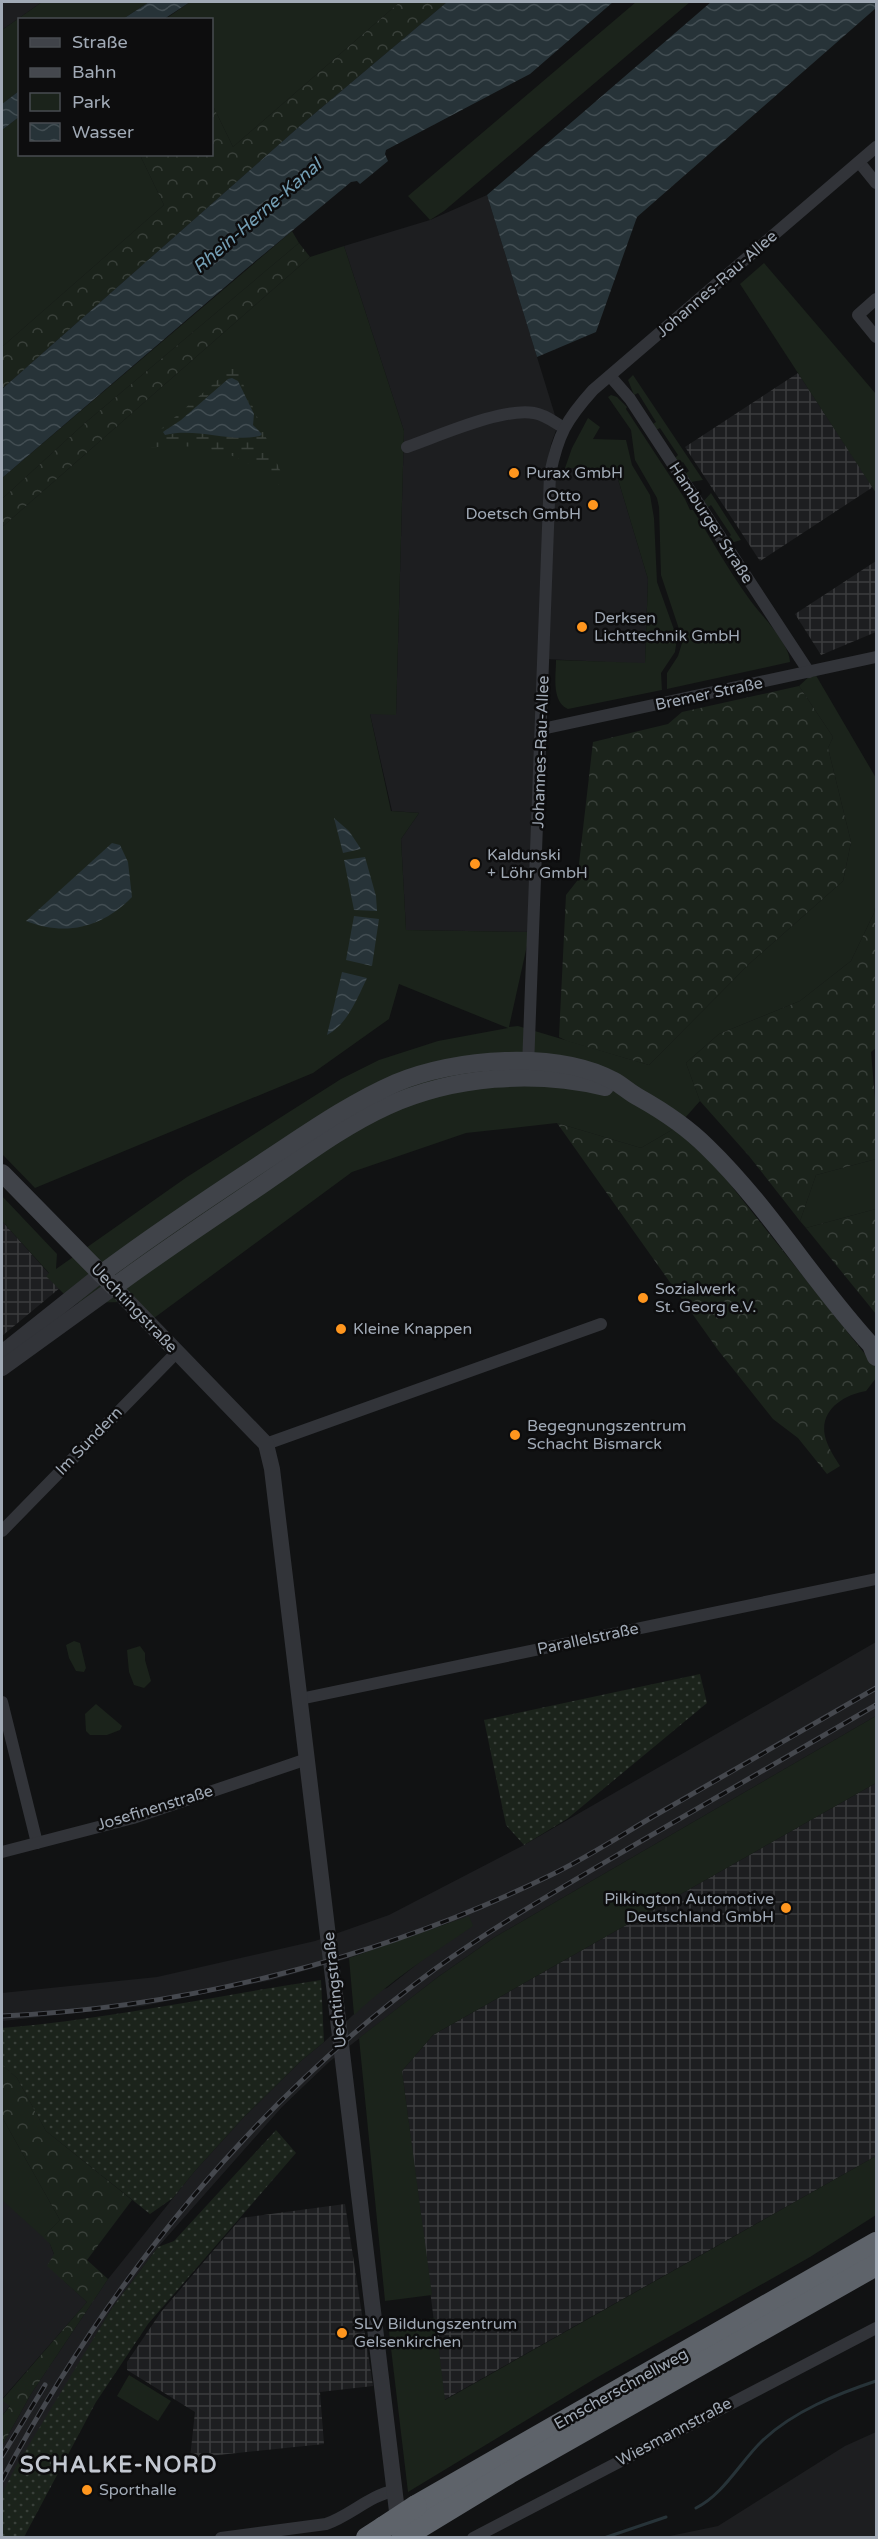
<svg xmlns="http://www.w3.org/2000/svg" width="878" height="2539" viewBox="0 0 878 2539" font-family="'Varela Round',sans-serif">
  <defs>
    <pattern id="industrial-grid" width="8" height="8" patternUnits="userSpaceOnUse" patternTransform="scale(1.5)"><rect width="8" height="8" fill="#1d1e20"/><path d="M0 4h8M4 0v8" fill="none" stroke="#3b3c3e"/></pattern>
    <pattern id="forest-crowns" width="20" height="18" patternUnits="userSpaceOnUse" patternTransform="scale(1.5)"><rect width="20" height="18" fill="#1b231b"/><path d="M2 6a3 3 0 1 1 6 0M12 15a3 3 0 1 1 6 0" fill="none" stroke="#39403a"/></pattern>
    <pattern id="wetland-marsh" width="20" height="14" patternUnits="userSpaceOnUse" patternTransform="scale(1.5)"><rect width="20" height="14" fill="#1b231b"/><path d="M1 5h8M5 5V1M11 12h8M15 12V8" fill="none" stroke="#39403a"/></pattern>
    <pattern id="garden-dots" width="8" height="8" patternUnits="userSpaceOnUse" patternTransform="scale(1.5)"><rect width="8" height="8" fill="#1b231b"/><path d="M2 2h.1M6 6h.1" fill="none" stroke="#39403a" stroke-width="1.8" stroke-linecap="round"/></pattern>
    <pattern id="water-waves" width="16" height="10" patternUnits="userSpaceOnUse" patternTransform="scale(1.5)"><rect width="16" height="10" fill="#273338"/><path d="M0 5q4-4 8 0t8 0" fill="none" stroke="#434e53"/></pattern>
  </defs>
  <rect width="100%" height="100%" fill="#111213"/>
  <g fill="#1d1e20">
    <polygon points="2,2 42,2 2,30"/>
    <polygon points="487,195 558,425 551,444 545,475 530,932 406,930 401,839 419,813 392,811 370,714 396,714 404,431 344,246 430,220"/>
    <polygon points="554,468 615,469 648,579 645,664 546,659"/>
    <polygon points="876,1642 876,1716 495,1937 438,1977 329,2062 282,2107 158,2247 112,2308 2,2494 2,2446 31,2394 108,2279 194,2172 243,2118 302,2060 324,2042 380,1990 387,1988 421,1961 449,1922 349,1958 272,1980 143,2006 2,2021 2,1993 157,1977 315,1941 389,1915 524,1845"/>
    <polygon points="2,2160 50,2244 64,2281 87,2302 2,2399 10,2405 2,2416"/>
    <polygon points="876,2432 876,2537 665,2537 718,2526 845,2446"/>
  </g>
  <g fill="url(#industrial-grid)">
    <polygon points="798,373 873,487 760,561 685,447"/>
    <polygon points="876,561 876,632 821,655 795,614"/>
    <polygon points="2,1221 61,1287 2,1336"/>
    <polygon points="876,1783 876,2156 444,2400 402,2071 433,2035"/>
    <polygon points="345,2204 373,2386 320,2392 324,2444 190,2458 195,2412 127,2370 127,2362 161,2312 241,2218"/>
  </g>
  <g fill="#1b231b">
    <polygon points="42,2 149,2 123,19 20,20 19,91 2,104 2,30"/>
    <polygon points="190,2 400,2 233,147 212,104 212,20 164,20"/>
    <polygon points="636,2 690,2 444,211 430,220 408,196"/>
    <polygon points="19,117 20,154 140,155 164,205 2,347 2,130"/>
    <polygon points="292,231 299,243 85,423 2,499 2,478"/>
    <polygon points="344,246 404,431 396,715 370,714 391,811 419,813 401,839 406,930 530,932 509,1027 518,1026 649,1065 749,964 843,881 851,842 828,748 833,737 799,686 814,672 876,778 876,903 874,913 851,961 800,1001 719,1034 686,1063 700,1101 677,1127 641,1148 557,1123 466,1133 352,1172 150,1321 127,1302 73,1303 46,1276 49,1273 2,1221 2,1196 57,1254 56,1269 187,1177 341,1079 379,1060 438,1041 508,1028 399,984 389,1019 313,1073 35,1188 2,1154 2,527 310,257"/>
    <polygon points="764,263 876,394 876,493 740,284"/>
    <polygon points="633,375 703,480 691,482 685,474 689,471 683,462 679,464 675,458 678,455 660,428 656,430 653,424 656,422 638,393 634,395 628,380"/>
    <path d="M611 395 617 397 627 407 626 409 685 499 690 510H693C712 540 729 571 750 600 761 615 790 644 790 662L667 689V673L678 656 682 643 679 629 661 575 659 507 657 498 635 460 631 430 608 397Z"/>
    <path d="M588 418 600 427 593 439 626 440 632 465 650 495 654 518 657 582 677 638 675 652 661 673 662 690 568 709C551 701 556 676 556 660L645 663 648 579 615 469 565 468 572 448Z"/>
    <polygon points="711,493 741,540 731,543 728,538 731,535 711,505 707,508 703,502"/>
    <polygon points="876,1159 876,1209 806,1228 800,1221 816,1175"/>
    <polygon points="74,1641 80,1643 86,1668 84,1672 76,1671 69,1658 66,1645"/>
    <polygon points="140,1646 145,1653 145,1660 151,1681 144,1688 134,1685 129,1672 127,1650"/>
    <polygon points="96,1704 122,1726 120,1730 107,1735 90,1735 86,1731 85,1714"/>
    <polygon points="876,1716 876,1783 433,2035 402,2071 432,2295 385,2301 359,2038 438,1977 495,1937"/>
    <path d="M469 1916 473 1926C432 1954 390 1981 354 2015L349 1958Z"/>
    <polygon points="2,2117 60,2220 43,2237 2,2200"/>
    <polygon points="876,2156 876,2215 810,2257 596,2378 408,2492 388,2323 435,2318 445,2400"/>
    <polygon points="129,2375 171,2401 158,2421 117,2396"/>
  </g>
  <g fill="url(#forest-crowns)">
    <polygon points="400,2 447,2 301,125 2,389 2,347 164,205 140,155 212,154 212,104 233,147"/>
    <polygon points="299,243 310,257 2,527 2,499 85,423"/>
    <polygon points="799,686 833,737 828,748 851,842 843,881 749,964 649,1065 567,1041 559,1037 566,895 577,881 593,742 668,724 682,712"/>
    <polygon points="876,903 876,1048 871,1052 876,1111 876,1159 816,1175 800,1221 749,1156 700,1101 686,1063 719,1034 800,1001 851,961 874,913"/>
    <path d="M557 1123 641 1148 677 1127 702 1149 876 1368V1378L866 1391C842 1395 817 1412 826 1440 829 1449 835 1458 840 1466L827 1474 798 1438 773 1419 718 1350Z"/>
    <polygon points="876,1209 876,1314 806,1228"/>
    <polygon points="2,2065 17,2078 46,2131 132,2200 87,2260 108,2279 31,2394 2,2446 2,2416 10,2406 2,2400 87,2302 47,2266 54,2254 50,2244 43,2237 60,2220 2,2117"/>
  </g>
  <path fill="url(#wetland-marsh)" fill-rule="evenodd" d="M235 365 291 496C243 449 202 441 138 449ZM232 378 238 381 254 414 252 425 259 430 256 437 194 431 166 435 172 425 181 420 227 379Z"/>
  <g fill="url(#garden-dots)">
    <polygon points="700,1674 707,1703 567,1819 524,1845 506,1825 484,1720"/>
    <path d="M321 1980 324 2042 302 2060 243 2118 194 2172 173 2198 150 2214 46 2131 17 2078 2 2065V2028C109 2019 214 1996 321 1980Z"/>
    <polygon points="276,2130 296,2153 148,2324 96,2402 24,2537 2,2537 2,2494 15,2468 112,2308 158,2247 174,2241"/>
  </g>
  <g fill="url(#water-waves)">
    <polygon points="149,2 190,2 164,19 123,19"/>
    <polygon points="447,2 613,2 530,74 386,150 385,154 388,161 360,184 357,181 351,182 246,269 2,478 2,389 301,125"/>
    <polygon points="711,2 876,2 876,8 637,217 596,332 537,357 487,195"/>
    <polygon points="19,91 19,117 2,130 2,104"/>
    <path d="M232 378 238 381 254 414 253 425 262 434 260 436C229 443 197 427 165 435L163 432 181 420 228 379Z"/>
    <polygon points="334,818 349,831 361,849 343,853"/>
    <path d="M112 843 120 845 128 862 132 897C103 927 66 937 26 921Z"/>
    <polygon points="365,857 376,896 377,911 354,910 344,860"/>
    <polygon points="354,916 379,919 372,966 346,960"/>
    <path d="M342 972 367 978C358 997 347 1025 327 1035Z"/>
  </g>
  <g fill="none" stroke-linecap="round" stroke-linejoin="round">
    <g stroke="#273338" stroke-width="3">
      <path d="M696 2508C724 2494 740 2462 763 2440 794 2411 837 2394 876 2381"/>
      <polyline points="604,2538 666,2517"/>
    </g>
    <g stroke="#323439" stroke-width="12">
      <polyline points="859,162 876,183"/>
      <polyline points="876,299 858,315 876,337"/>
      <polyline points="610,376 630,399 809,672"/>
      <path d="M407 447C439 436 503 407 534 413 546 415 554 422 564 428"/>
      <polyline points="542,729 876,657"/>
      <path d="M528 1067 550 474C558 435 566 420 593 390L876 147"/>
      <polyline points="266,1444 601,1324"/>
      <polyline points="2,1531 177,1352"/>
      <polyline points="300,1699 876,1579"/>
      <polyline points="2,1702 37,1843"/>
      <polyline points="2,1852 133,1818 307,1759"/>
      <path d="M221 2538 326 2524C350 2516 370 2495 394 2491"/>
      <polyline points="473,2538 876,2328"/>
    </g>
    <g stroke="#323439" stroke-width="16">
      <polyline points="2,1353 101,1274"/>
      <polyline points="2,1368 114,1287 266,1444 272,1469 399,2528"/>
    </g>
    <g stroke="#404349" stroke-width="18">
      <path d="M2 1173 114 1287C161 1252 211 1219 260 1186 301 1158 341 1127 387 1106 454 1076 533 1070 605 1087"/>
      <path d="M101 1274C153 1235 207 1199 262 1163 305 1135 348 1104 396 1083 455 1058 556 1050 614 1081 623 1086 630 1093 638 1097 663 1111 687 1127 707 1147 769 1207 813 1282 871 1345L876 1357"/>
    </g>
    <g stroke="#5e636a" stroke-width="22">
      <polyline points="416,2506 876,2243"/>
      <polyline points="367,2538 384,2527"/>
      <polyline points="402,2538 509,2473 876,2265"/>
    </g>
    <defs>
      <g id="rail">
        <path d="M2 2016C188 2008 383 1957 551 1875 586 1858 620 1836 654 1816 728 1774 802 1731 876 1688"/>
        <polyline points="2,2456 45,2385"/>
        <path d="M2 2480C109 2281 252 2103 435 1969 502 1921 573 1881 643 1840 721 1795 799 1750 876 1705"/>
      </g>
    </defs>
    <use href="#rail" stroke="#45484e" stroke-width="5"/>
    <use href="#rail" stroke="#0d0d0e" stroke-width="3" stroke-dasharray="9" stroke-linecap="butt"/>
    <polyline stroke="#5e636a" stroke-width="22" points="384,2527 416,2506"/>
  </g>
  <g fill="#ff961e" stroke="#0d0d0e" stroke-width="2">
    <circle cx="514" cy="473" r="6"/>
    <circle cx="593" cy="505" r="6"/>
    <circle cx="582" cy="627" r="6"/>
    <circle cx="475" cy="864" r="6"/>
    <circle cx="643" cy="1298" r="6"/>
    <circle cx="341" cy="1329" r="6"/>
    <circle cx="515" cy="1435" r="6"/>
    <circle cx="786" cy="1908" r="6"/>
    <circle cx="342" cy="2333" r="6"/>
    <circle cx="87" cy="2490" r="6"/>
  </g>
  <g text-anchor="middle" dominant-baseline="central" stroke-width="5" stroke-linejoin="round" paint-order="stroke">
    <g font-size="16" fill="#a1aab6" stroke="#0d0d0e">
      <text transform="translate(717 284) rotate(-41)">Johannes-Rau-Allee</text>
      <text transform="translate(711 523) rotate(57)">Hamburger Straße</text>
      <text transform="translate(709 694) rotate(-12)">Bremer Straße</text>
      <text transform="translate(541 752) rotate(-88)">Johannes-Rau-Allee</text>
      <text transform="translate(134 1308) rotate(46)">Uechtingstraße</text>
      <text transform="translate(89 1441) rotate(-46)">Im Sundern</text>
      <text transform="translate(588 1639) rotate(-12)">Parallelstraße</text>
      <text transform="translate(155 1808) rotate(-17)">Josefinenstraße</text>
      <text transform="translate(335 1990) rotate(-96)">Uechtingstraße</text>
      <text transform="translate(621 2389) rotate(-29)">Emscherschnellweg</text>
      <text transform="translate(674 2432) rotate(-28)">Wiesmannstraße</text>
    </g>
    <g font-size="16" fill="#a1aab6" stroke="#0d0d0e" text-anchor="start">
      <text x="526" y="473">Purax GmbH</text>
      <text x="581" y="496" text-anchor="end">Otto<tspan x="581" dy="18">Doetsch GmbH</tspan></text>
      <text x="594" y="618">Derksen<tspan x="594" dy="18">Lichttechnik GmbH</tspan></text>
      <text x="487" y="855">Kaldunski<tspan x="487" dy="18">+ Löhr GmbH</tspan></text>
      <text x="655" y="1289">Sozialwerk<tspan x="655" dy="18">St. Georg e.V.</tspan></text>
      <text x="353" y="1329">Kleine Knappen</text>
      <text x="527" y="1426">Begegnungszentrum<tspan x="527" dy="18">Schacht Bismarck</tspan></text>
      <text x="774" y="1899" text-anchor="end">Pilkington Automotive<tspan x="774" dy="18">Deutschland GmbH</tspan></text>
      <text x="354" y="2324">SLV Bildungszentrum<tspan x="354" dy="18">Gelsenkirchen</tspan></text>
      <text x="99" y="2490">Sporthalle</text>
    </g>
    <g font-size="18" font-style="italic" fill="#749fb5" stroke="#0d0d0e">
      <text transform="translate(257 216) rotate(-41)">Rhein-Herne-Kanal</text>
    </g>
    <g font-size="22" font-weight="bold" letter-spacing="1.5" fill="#c3c8d1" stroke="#0d0d0e">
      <text x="119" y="2465">SCHALKE-NORD</text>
    </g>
  </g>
  <rect width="878" height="2539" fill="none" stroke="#a1aab6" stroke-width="6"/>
  <rect x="18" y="18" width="195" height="138" fill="#0d0d0e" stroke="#484c51" stroke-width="1.5"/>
  <rect x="30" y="38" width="30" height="9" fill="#404349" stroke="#484c51" stroke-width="1.5"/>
  <text x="72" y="48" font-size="18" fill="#a1aab6">Straße</text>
  <rect x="30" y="68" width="30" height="9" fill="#45484e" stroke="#484c51" stroke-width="1.5"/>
  <text x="72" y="78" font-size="18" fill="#a1aab6">Bahn</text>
  <rect x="30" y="93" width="30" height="18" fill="#1b231b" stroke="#484c51" stroke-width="1.5"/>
  <text x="72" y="108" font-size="18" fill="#a1aab6">Park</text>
  <rect x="30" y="123" width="30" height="18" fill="url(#water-waves)" stroke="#484c51" stroke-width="1.5"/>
  <text x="72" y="138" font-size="18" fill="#a1aab6">Wasser</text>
</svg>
